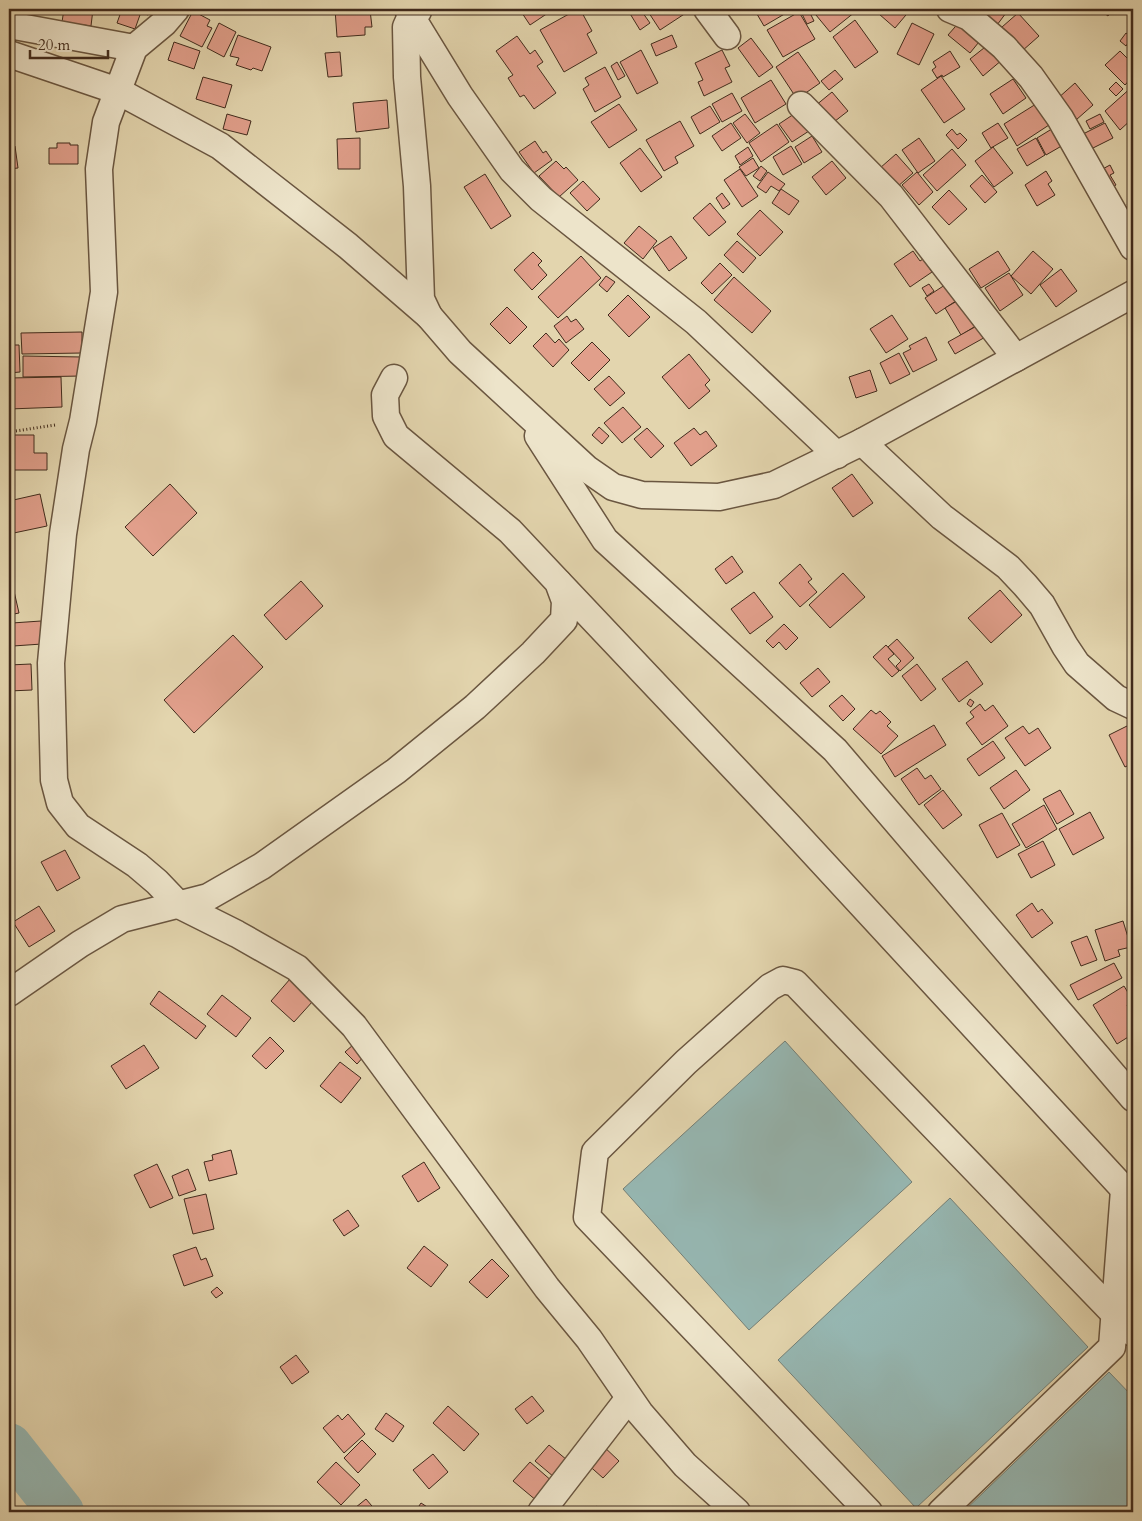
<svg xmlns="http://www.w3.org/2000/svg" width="1142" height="1521" viewBox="0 0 1142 1521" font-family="Cardo,serif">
  <rect width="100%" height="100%" fill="#e3d5ae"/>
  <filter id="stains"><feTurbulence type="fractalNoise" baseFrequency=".004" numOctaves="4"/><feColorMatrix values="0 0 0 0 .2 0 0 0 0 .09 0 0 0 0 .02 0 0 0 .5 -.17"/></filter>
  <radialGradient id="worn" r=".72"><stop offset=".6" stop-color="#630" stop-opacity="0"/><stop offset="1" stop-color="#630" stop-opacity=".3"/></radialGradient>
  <g fill="#96b7b2" stroke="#747f76">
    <polygon points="785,1041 912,1182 749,1330 623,1189"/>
    <polygon points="950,1198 1088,1347 916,1508 778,1360"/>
    <polygon points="1109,1372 1133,1397 1133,1512 963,1512"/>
  </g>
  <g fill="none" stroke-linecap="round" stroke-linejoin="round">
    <polyline stroke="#96b7b2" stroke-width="46" points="9,1446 61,1512"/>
  </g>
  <g fill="#e19f8b" stroke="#412b1c">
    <polygon points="64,9 93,9 91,26 62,22"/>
    <polygon points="122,9 150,9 148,15 141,12 135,29 117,23"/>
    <polygon points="335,9 363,9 364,11 370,10 372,27 365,27 365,35 337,37"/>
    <polygon points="523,9 546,9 548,13 530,25 522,13 524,11"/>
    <polygon points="578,9 580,9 592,31 587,34 597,53 564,72 540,30"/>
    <polygon points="634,9 640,9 650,23 640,30 629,12"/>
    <polygon points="650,9 692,9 660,30 647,10"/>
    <polygon points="754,9 793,9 764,26"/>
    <polygon points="808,9 814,21 807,24 801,12"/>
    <polygon points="811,9 853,9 855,12 830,32"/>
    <polygon points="883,9 911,9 895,28 879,14"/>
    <polygon points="975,9 1009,9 997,25"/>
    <polygon points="1101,9 1113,9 1108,16 1100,10"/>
    <polygon points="193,11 210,20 207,26 212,28 202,47 180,36"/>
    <polygon points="799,12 815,39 783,57 767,30"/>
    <polygon points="1018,13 1039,36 1022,51 1002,27"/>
    <polygon points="1133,18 1133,28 1128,23"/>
    <polygon points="962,19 983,37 970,53 948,35"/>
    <polygon points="855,20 878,52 855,68 833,37"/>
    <polygon points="219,23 236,32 224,57 207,48"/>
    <polygon points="912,23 934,34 919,65 897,54"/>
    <polygon points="1126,33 1132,37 1126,46 1120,41"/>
    <polygon points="238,35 271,47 262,71 253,68 251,70 236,65 239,58 230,56"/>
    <polygon points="672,35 677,47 656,56 651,44"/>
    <polygon points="517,36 530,54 535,50 543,62 537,66 556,93 534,109 524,95 520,97 508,78 513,75 496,51"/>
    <polygon points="751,38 773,67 759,77 738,48"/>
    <polygon points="174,42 200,51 194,69 168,60"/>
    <polygon points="989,44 1002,60 983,76 970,59"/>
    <polygon points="641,50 658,83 637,94 620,62"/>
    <polygon points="722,50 730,66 725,68 732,82 704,96 698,82 703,80 695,63"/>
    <polygon points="950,51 960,67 943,77 942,75 937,78 932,70 936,67 933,62"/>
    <polygon points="1120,51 1133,64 1133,76 1125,85 1105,65"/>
    <polygon points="340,52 342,76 328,77 325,53"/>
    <polygon points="798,52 820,83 797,99 776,67"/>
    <polygon points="617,62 625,76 618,80 611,66"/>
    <polygon points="605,67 621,97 595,112 583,89 589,85 585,78"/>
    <polygon points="835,70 843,79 829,90 821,81"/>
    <polygon points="941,76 965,109 944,123 921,90"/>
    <polygon points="203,77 232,85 225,108 196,99"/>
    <polygon points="1013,79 1026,98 1003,114 990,94"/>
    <polygon points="771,80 786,104 755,123 741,98"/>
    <polygon points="1116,82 1123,89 1116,96 1109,89"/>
    <polygon points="1075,83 1093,105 1076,120 1057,99"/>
    <polygon points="1133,86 1133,118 1120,130 1105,111"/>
    <polygon points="832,92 848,111 830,125 815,106"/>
    <polygon points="732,93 742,111 722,122 712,104"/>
    <polygon points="387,100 389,128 356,132 353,103"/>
    <polygon points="619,104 637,130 609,148 591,122"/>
    <polygon points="1036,104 1049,125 1017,146 1004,124"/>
    <polygon points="710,106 720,122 700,134 691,117"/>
    <polygon points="797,112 809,131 792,142 779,124"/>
    <polygon points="227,114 251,121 247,135 223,129"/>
    <polygon points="745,114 760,133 747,143 733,123"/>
    <polygon points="1100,114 1104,122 1090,129 1086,121"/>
    <polygon points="680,121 694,146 675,157 678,163 664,171 646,140"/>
    <polygon points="731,123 741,138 722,151 712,136"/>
    <polygon points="998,123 1008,138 991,148 982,133"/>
    <polygon points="1105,123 1113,138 1089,150 1081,135"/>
    <polygon points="777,124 789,142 761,162 749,143"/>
    <polygon points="1055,127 1065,144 1046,155 1037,138"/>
    <polygon points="952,129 957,135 960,133 967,140 958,149 946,135"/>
    <polygon points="812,136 822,152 804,163 795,147"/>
    <polygon points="1133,137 1133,148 1128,142"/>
    <polygon points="360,138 360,169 338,169 337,139"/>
    <polygon points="919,138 935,161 918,173 902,150"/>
    <polygon points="1036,138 1045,155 1027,166 1017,149"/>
    <polygon points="535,141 543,153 546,151 552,160 534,173 519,152"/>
    <polygon points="57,143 70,143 70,145 78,145 78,164 49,164 49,148 57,148"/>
    <polygon points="15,146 18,168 9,169 9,147"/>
    <polygon points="791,146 802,164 783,175 773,157"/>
    <polygon points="748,147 753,156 740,165 735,156"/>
    <polygon points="993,147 1013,173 994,187 975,161"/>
    <polygon points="640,148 662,177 641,192 620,163"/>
    <polygon points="952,149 966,165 937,191 923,175"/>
    <polygon points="896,154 913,173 897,187 880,168"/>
    <polygon points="753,158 759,168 746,176 739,167"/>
    <polygon points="556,161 564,169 566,167 578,180 559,197 539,176"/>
    <polygon points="832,161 846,178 826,195 812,177"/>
    <polygon points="1110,165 1114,173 1110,175 1116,185 1107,190 1097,172"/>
    <polygon points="761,166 767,171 760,181 753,176"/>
    <polygon points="740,169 758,196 742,207 724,180"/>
    <polygon points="1046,171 1052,181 1048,184 1055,195 1037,206 1025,185"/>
    <polygon points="768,172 785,184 779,191 771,186 766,193 757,187"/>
    <polygon points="917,172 933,192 919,205 902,185"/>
    <polygon points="485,174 511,216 491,229 464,187"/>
    <polygon points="982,175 997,192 985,203 970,186"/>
    <polygon points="583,181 600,199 587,211 570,193"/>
    <polygon points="781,189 799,201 789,215 772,203"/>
    <polygon points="949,190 967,209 949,225 932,207"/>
    <polygon points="722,193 730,204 723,209 716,198"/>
    <polygon points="9,194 12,224 9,224"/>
    <polygon points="1133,199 1133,212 1127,204"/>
    <polygon points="710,203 726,222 709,236 693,218"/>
    <polygon points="760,210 783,232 760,256 737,234"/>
    <polygon points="639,226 657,241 643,259 624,243"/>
    <polygon points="671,236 687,258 669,271 653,248"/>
    <polygon points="737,241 756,258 743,273 724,255"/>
    <polygon points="913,251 920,261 923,259 932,272 910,287 894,264"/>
    <polygon points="998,251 1010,270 981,288 969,269"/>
    <polygon points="1033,251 1053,269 1031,294 1011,276"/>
    <polygon points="533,252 542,261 538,265 547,275 532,290 514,270"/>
    <polygon points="581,256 601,278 558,318 538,297"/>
    <polygon points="720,263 732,275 712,294 701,283"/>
    <polygon points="1061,269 1077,291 1056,307 1040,285"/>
    <polygon points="1009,273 1023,295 1000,311 985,288"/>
    <polygon points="606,276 615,282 607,292 599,285"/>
    <polygon points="734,277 771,311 752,333 714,300"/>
    <polygon points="951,281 962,297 936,314 925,298"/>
    <polygon points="929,284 934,291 927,296 922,288"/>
    <polygon points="628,295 650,317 629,337 608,315"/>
    <polygon points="964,297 979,324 961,335 945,308"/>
    <polygon points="9,305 12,333 9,333"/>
    <polygon points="507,307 527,327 510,344 490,324"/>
    <polygon points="892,315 908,339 886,353 870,329"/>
    <polygon points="567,316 571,322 576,319 584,329 566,343 554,326"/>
    <polygon points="982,323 989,335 955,354 948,342"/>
    <polygon points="82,332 82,353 22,354 21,333"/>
    <polygon points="546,333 555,343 559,339 569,350 553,367 533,346"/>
    <polygon points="926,337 937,360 913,372 903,353 911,349 909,346"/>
    <polygon points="592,342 610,360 589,381 571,363"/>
    <polygon points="9,345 19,345 20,372 9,373"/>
    <polygon points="899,353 910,374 890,384 880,363"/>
    <polygon points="689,354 710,380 705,385 710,391 689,409 662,377"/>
    <polygon points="23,356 82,357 82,376 23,377"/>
    <polygon points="870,370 877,391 856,398 849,377"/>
    <polygon points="609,376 625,393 610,406 594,389"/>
    <polygon points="61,377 62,407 9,409 9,378"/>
    <polygon points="623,407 641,427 622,443 604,423"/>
    <polygon points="599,427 609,436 602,444 592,435"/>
    <polygon points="647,428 664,446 651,458 634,439"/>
    <polygon points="694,428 700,435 706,431 717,446 691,466 674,443"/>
    <polygon points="10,435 34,435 34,453 47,453 47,470 10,470"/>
    <polygon points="852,474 873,503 853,517 832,488"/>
    <polygon points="170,484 197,513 153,556 125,527"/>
    <polygon points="40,494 47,526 9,534 9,501"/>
    <polygon points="9,554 13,567 9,568"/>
    <polygon points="732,556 743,572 726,584 715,569"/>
    <polygon points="800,564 812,579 808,582 817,592 800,607 779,583"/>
    <polygon points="843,573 865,597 830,628 809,605"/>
    <polygon points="9,578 11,578 19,613 9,615"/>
    <polygon points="301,581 323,606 286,640 264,615"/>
    <polygon points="1000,590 1022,615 991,643 968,618"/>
    <polygon points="754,592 773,617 750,634 731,609"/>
    <polygon points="41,621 42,644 13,646 12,623"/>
    <polygon points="784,624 798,638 786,650 779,642 773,648 766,641"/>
    <polygon points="233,635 263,667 194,733 164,700"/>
    <polygon points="897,639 914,658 900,671 896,666 901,661 888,647"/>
    <polygon points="886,645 894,654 888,659 899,671 892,677 873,657"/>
    <polygon points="967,661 983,684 959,702 942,679"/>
    <polygon points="31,664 32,690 9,691 9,665"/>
    <polygon points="917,664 936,689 921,701 902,676"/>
    <polygon points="818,668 830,682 812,697 800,683"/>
    <polygon points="842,695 855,709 843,721 829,706"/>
    <polygon points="970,699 974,702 971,707 967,704"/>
    <polygon points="980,704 985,711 993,705 1008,726 982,745 966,723 974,717 970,712"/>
    <polygon points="871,710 876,714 880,711 891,722 887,726 898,736 881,754 853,729"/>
    <polygon points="1133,723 1133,763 1125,767 1109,735"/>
    <polygon points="934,725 946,745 895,777 882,756"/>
    <polygon points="1023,726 1029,734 1038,728 1051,748 1025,766 1005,738"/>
    <polygon points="993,741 1005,758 979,776 967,759"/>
    <polygon points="917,768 925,779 931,775 941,789 919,805 901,779"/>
    <polygon points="1016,770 1030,790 1004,809 990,788"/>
    <polygon points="943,790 962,815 943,829 924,805"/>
    <polygon points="1060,790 1074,814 1057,824 1043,799"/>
    <polygon points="1044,805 1057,829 1026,848 1012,824"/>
    <polygon points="1090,812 1104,838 1073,855 1059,829"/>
    <polygon points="1002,813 1020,845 997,858 979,825"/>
    <polygon points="1043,841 1055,865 1031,878 1018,854"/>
    <polygon points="65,850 80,878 57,891 41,862"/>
    <polygon points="1032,903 1038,912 1042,909 1053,923 1032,938 1016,915"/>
    <polygon points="39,906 55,931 29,947 13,922"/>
    <polygon points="1123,921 1131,947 1118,950 1120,956 1105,961 1095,930"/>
    <polygon points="1087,936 1097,960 1081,966 1071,942"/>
    <polygon points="1114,963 1122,978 1078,1000 1070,985"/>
    <polygon points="290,979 313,1001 294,1022 271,1001"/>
    <polygon points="1124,986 1133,1001 1127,1005 1133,1015 1133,1034 1117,1044 1093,1005"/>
    <polygon points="159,991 206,1026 196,1039 150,1004"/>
    <polygon points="222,995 251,1018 236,1037 207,1014"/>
    <polygon points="270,1037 284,1051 266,1069 252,1056"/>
    <polygon points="354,1044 365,1055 357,1064 345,1052"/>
    <polygon points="144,1045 159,1068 126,1089 111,1066"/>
    <polygon points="340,1062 361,1078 341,1103 320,1086"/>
    <polygon points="231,1150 237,1174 209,1181 204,1162 213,1160 212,1155"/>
    <polygon points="424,1162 440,1188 418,1202 402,1176"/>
    <polygon points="157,1164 173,1198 150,1208 134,1175"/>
    <polygon points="188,1169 196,1190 179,1196 172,1176"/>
    <polygon points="206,1194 214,1229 193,1234 184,1199"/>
    <polygon points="348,1210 359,1226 344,1236 333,1220"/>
    <polygon points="424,1246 448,1265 431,1287 407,1268"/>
    <polygon points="196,1247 201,1260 206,1258 213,1276 184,1286 173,1255"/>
    <polygon points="492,1259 509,1276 487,1298 469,1282"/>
    <polygon points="217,1287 223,1293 216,1298 211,1292"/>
    <polygon points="296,1355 309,1372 292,1384 280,1367"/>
    <polygon points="532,1396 544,1411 527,1424 515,1409"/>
    <polygon points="448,1406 479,1434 464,1451 433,1423"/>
    <polygon points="386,1413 404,1426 393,1442 375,1429"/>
    <polygon points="348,1414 365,1434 344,1453 323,1428 338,1415 342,1420"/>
    <polygon points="362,1440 376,1454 358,1473 344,1458"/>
    <polygon points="601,1444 619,1461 603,1478 585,1462"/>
    <polygon points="549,1445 567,1460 554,1477 535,1461"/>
    <polygon points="433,1454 448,1472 429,1489 413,1470"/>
    <polygon points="336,1462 360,1485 341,1505 317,1482"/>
    <polygon points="530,1462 553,1482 537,1501 513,1481"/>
    <polygon points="366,1499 377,1512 350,1512"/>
    <polygon points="421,1503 435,1512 415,1512"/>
    <polygon points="597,1506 603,1512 590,1512"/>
  </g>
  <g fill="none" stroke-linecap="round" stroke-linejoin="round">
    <defs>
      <g id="minor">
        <polyline points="176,9 164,23 134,48 106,122 99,169 104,292 83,421 76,449 63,534 51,663 54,780 60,803 78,826 137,865 157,882 179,905 237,934 297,968 354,1026 547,1288 589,1339 640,1413 685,1465 737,1512"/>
        <polyline points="408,9 411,16 460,96 512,170 541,199 696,322 837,455"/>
        <polyline points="707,9 727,36"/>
        <polyline points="950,9 969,17 1004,47 1031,77 1060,118 1133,247"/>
        <polyline points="418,11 411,16 406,27 407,77 417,186 421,299 429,316"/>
        <polyline points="9,25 134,48"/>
        <polyline points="9,54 118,91 220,146 348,246 429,316 460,352 587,469 613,487 642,495 719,497 774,485 862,442 1133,294"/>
        <polyline points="801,105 891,196 1016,358"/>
        <polyline points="538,436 605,540 835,750 1133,1098"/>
        <polyline points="862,442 942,517 1008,567 1025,585 1042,605 1065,646 1077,664 1116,698 1133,706"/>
        <polyline points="559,583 787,824 1133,1199"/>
        <polyline points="9,993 80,944 122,919 208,897 262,866 396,771 475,707 533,653 564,620 565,601 558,582 510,531 396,436 386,416 385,395 394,378"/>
        <polyline points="541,1512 629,1398"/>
        <polyline points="869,1512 587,1217 595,1152 686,1062 770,987 783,980 795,983 1133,1333"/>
        <polyline points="941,1512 1112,1347 1124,1190"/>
      </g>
    </defs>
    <use href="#minor" stroke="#6a5640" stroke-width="29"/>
    <polyline stroke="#412b1c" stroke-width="3" stroke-dasharray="1 2.5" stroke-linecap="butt" points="9,432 55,425"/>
    <use href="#minor" stroke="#ede4ca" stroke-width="26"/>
  </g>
  <rect width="1142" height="1521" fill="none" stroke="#e3d5ae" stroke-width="30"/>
  <rect x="10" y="10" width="1122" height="1501" fill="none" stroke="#412b1c" stroke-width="2.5"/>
  <rect x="15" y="15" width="1112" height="1491" fill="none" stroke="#412b1c"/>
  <path d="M30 50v8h78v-8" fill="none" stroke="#412b1c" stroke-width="2.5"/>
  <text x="38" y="50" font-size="15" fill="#412b1c" stroke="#ede4ca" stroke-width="4" paint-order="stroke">20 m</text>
  <rect width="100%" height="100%" filter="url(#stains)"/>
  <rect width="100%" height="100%" fill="url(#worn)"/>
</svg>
